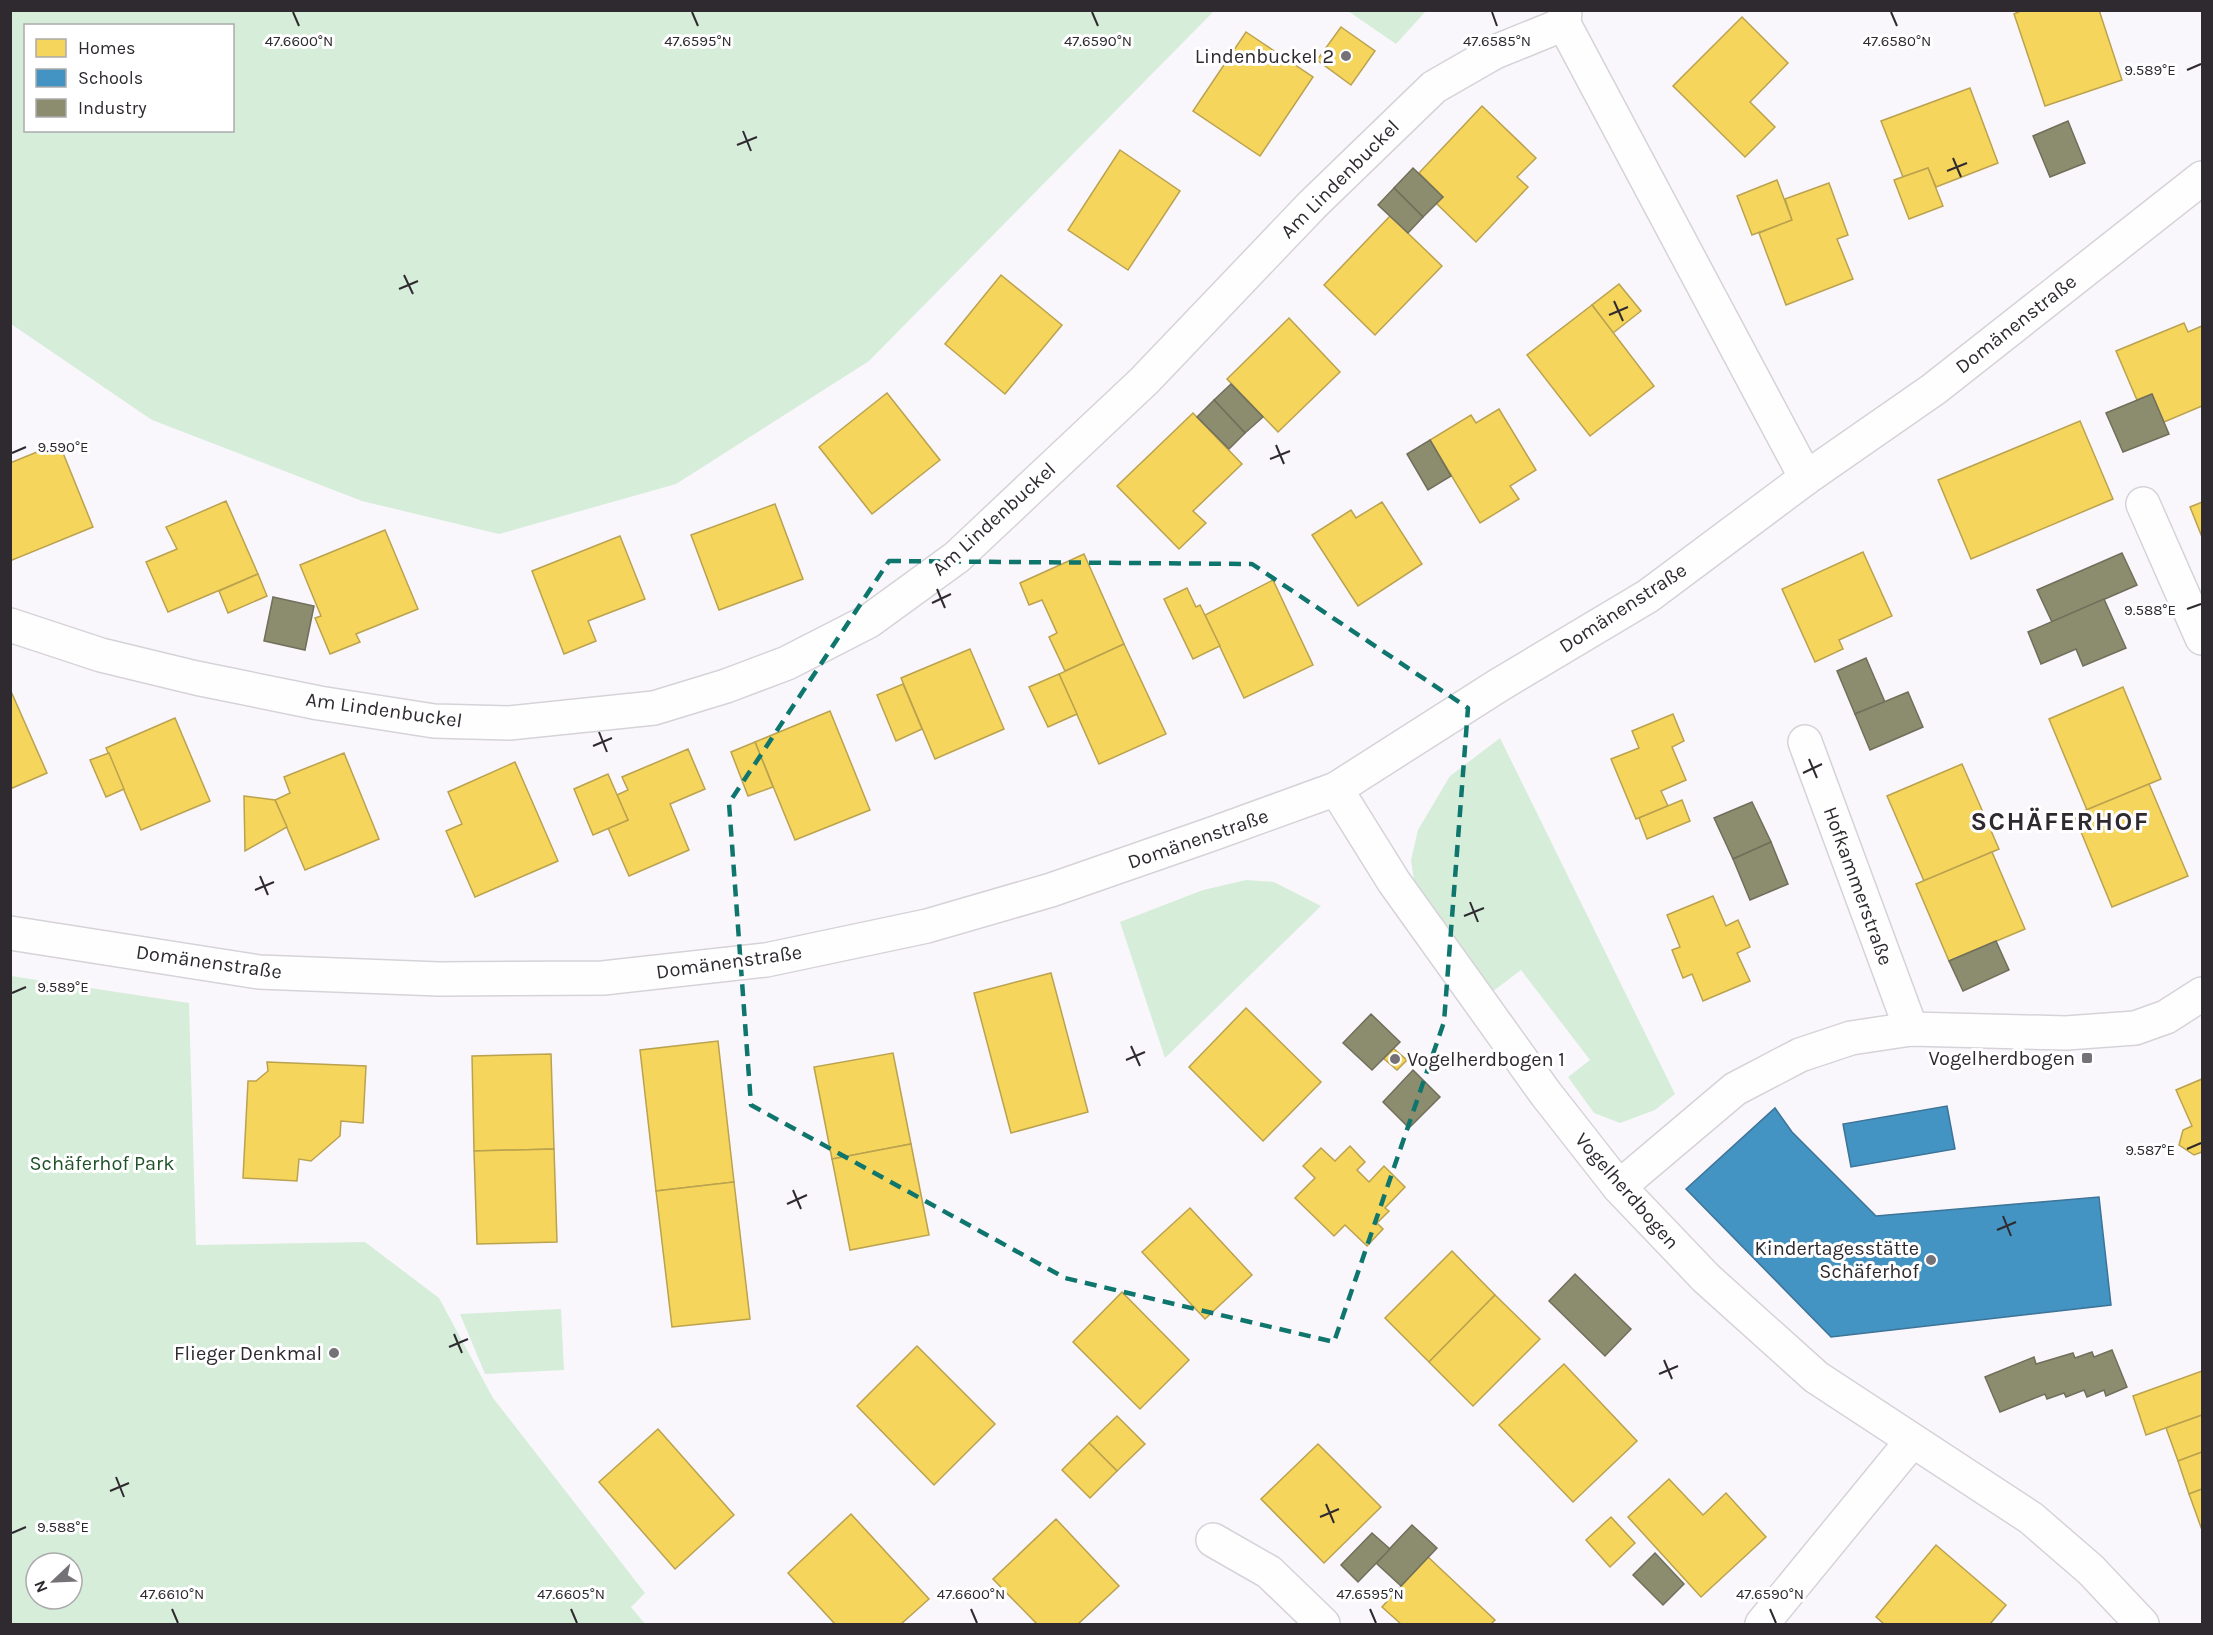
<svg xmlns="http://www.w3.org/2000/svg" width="2213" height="1635" viewBox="0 0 2213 1635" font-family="Karla,sans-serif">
  <rect width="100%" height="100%" fill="#faf7fc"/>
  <g fill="#d6edda" fill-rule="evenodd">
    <path d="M10 11 11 10 1214 11 869 361 676 484 499 534 362 501 152 420 11 324ZM26 26H232V130H26Z"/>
    <polygon points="1348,11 1426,11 1396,44"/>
    <polygon points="1500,738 1675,1094 1655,1110 1620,1123 1594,1113 1568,1077 1590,1060 1521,970 1492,992 1415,887 1411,860 1418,830 1450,776"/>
    <polygon points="1246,880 1274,882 1321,906 1165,1058 1120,922 1203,890"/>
    <path d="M11 976 189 1003 196 1245 365 1242 439 1298 493 1398 645 1593 631 1607 645 1624H11ZM36 1563H72V1599H36Z"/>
    <polygon points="561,1309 564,1370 485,1374 460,1314"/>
  </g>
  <g fill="#f6d55c" stroke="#baa24f" stroke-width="1.5">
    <polygon points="2023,10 2099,10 2122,80 2045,106 2014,14"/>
    <polygon points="1742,17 1788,63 1750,102 1775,127 1745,157 1673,86"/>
    <polygon points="1341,27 1375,51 1351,85 1317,60"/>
    <polygon points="1246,32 1313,77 1260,156 1193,111"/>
    <polygon points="1970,88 1998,163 1936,187 1928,168 1903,177 1881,121"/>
    <polygon points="1482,106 1536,158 1517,177 1528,187 1476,242 1436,203 1443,197 1419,173"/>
    <polygon points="1120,150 1180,191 1128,270 1068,230"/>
    <polygon points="1928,168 1943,206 1909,219 1894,180"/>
    <polygon points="1777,180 1792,220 1752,235 1737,196"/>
    <polygon points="1829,183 1848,235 1837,239 1853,279 1786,305 1759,233 1792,220 1785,199"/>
    <polygon points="1390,216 1442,266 1375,335 1324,285"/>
    <polygon points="1001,275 1062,325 1005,394 945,344"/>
    <polygon points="1619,284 1641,311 1613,333 1592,305"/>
    <polygon points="1592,305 1654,386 1590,436 1527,355"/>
    <polygon points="1289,318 1340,372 1278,432 1227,379"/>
    <polygon points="2184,323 2188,332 2202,326 2202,406 2164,422 2152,394 2137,400 2116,351"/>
    <polygon points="887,393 940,460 872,514 819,447"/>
    <polygon points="1499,409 1536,470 1510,486 1519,499 1480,523 1430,440 1471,415 1476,423"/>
    <polygon points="1193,413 1242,464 1193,511 1206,523 1179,549 1117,486"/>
    <polygon points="2080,421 2113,499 1971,559 1938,480"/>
    <polygon points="59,443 93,527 10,561 10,463"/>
    <polygon points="226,501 258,574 168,612 146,562 177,549 166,527"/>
    <polygon points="1382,502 1422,564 1358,606 1312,535 1351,510 1356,518"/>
    <polygon points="2202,502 2202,537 2190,507"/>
    <polygon points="775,504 803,579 719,610 691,535"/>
    <polygon points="385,530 418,609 356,634 360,642 330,654 315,618 321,616 300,565"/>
    <polygon points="620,536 645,599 588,621 596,641 564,654 532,571"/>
    <polygon points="1863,552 1892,616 1839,640 1843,649 1815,662 1782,589"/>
    <polygon points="1084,554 1124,644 1065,671 1049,637 1057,633 1042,600 1029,605 1020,583"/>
    <polygon points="258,574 267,596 228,613 219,591"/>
    <polygon points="1273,580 1313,665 1244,698 1205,615"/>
    <polygon points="1187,588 1196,607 1200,605 1220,646 1193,659 1164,599"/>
    <polygon points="1124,644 1166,734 1099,764 1059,674"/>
    <polygon points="970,649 1004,729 935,759 901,678"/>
    <polygon points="1059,674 1077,714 1048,727 1029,687"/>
    <polygon points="903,684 922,729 896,741 877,695"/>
    <polygon points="2123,687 2161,779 2087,810 2049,719"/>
    <polygon points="10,689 47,773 10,789"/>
    <polygon points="830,711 870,810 795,840 755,742"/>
    <polygon points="1673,714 1684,741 1672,747 1686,780 1661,791 1668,806 1636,819 1611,759 1639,748 1632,731"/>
    <polygon points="175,718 210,801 141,830 106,748"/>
    <polygon points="755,742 773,787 748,796 731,752"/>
    <polygon points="688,749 705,789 670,804 689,850 629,876 608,828 628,820 617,795 628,790 622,777"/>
    <polygon points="109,753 124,789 106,797 90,760"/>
    <polygon points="344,753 379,839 305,870 275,800 290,793 284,777"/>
    <polygon points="515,762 558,861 475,897 446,831 462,824 448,792"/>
    <polygon points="1962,764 1999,849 1924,881 1887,796"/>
    <polygon points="608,774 628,820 593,835 574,789"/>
    <polygon points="2149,784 2188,876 2112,907 2074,815"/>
    <polygon points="244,796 275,800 287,827 245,851"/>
    <polygon points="1682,800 1690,821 1647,839 1639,818"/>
    <polygon points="1992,852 2025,929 1949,961 1916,884"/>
    <polygon points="1713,896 1726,926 1738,920 1750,947 1737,953 1750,981 1703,1001 1692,974 1683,978 1672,950 1680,947 1667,915"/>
    <polygon points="1051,973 1088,1112 1011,1133 974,993"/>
    <polygon points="1246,1008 1321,1082 1263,1141 1189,1067"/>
    <polygon points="718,1041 734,1182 656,1191 640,1050"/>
    <polygon points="1393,1048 1407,1060 1397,1070 1383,1058"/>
    <polygon points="893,1053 911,1144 832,1159 814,1067"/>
    <polygon points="551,1054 554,1149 474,1151 472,1056"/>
    <polygon points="267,1062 366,1066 363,1123 341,1121 340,1136 311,1161 299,1159 297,1181 243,1178 248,1081 256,1081 268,1071"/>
    <polygon points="2202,1079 2202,1152 2194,1155 2179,1145 2183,1130 2192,1126 2176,1090"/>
    <polygon points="911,1144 929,1235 850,1250 832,1159"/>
    <polygon points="1350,1146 1365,1162 1357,1170 1369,1182 1384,1166 1405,1187 1385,1208 1389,1211 1377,1223 1383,1229 1367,1246 1345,1225 1334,1236 1295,1198 1315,1178 1303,1166 1321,1148 1335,1161"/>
    <polygon points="554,1149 557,1242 477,1244 474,1151"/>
    <polygon points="734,1182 750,1319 672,1327 656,1191"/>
    <polygon points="1190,1208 1252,1275 1205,1319 1142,1252"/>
    <polygon points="1452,1251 1495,1295 1429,1362 1385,1318"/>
    <polygon points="1122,1292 1189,1360 1140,1409 1073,1342"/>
    <polygon points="1495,1295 1540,1339 1473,1406 1429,1362"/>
    <polygon points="917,1346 995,1424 934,1485 857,1406"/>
    <polygon points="1564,1364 1637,1441 1573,1502 1499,1425"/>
    <polygon points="2202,1371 2202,1415 2146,1435 2133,1396"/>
    <polygon points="2202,1415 2202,1452 2178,1461 2166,1428"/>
    <polygon points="1117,1416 1145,1444 1117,1471 1089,1443"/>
    <polygon points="658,1429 734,1515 675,1569 599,1482"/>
    <polygon points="1089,1443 1117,1471 1090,1498 1062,1470"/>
    <polygon points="1318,1444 1381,1507 1324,1563 1261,1499"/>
    <polygon points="2202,1452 2202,1489 2189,1494 2178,1461"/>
    <polygon points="1669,1479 1703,1515 1726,1493 1766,1537 1701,1597 1628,1517"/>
    <polygon points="2202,1489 2202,1530 2189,1494"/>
    <polygon points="851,1514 929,1599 901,1624 835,1624 788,1573"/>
    <polygon points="1611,1517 1635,1543 1610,1567 1586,1540"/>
    <polygon points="1056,1519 1119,1586 1078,1624 1037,1624 993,1579"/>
    <polygon points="1936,1545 2006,1605 1990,1624 1884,1624 1876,1617"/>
    <polygon points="1428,1557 1495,1620 1491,1624 1401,1624 1382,1607"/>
  </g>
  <g fill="#4393c3" stroke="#3d7497" stroke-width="1.5">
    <polygon points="1947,1106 1955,1149 1851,1167 1843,1124"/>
    <polygon points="1775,1108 1792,1132 1876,1216 2099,1197 2111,1305 1831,1337 1686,1189"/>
  </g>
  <g fill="#8c8c6e" stroke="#706f5b" stroke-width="1.5">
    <polygon points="2068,121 2085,163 2050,177 2033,136"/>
    <polygon points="1413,168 1443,197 1423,217 1394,188"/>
    <polygon points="1394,188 1423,217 1408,233 1378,205"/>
    <polygon points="1231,384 1263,417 1245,433 1214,400"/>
    <polygon points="2152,394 2169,434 2123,452 2106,413"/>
    <polygon points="1214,400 1245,433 1229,449 1197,417"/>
    <polygon points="1430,440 1451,476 1428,490 1407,454"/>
    <polygon points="2122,553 2137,585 2052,622 2037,590"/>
    <polygon points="273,597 314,606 305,650 264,641"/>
    <polygon points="2104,599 2126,648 2083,666 2076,649 2041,664 2028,632"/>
    <polygon points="1866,658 1885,702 1855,714 1837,671"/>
    <polygon points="1908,692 1923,727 1870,750 1855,714"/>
    <polygon points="1752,802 1771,842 1733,859 1714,818"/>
    <polygon points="1771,842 1788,884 1750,900 1733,859"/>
    <polygon points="1996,941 2009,970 1963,991 1949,961"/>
    <polygon points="1371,1014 1400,1042 1372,1070 1343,1043"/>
    <polygon points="1413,1070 1440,1097 1409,1128 1383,1102"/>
    <polygon points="1575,1274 1631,1329 1605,1356 1549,1301"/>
    <polygon points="2112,1350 2127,1387 2106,1396 2104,1390 2087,1397 2084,1390 2066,1397 2064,1393 2047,1399 2045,1394 2000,1412 1985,1377 2034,1357 2036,1364 2073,1353 2075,1358 2092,1352 2094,1357"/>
    <polygon points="1412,1525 1437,1548 1401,1586 1376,1563"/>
    <polygon points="1372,1533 1390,1549 1358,1582 1341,1565"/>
    <polygon points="1655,1553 1684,1584 1663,1605 1633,1575"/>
  </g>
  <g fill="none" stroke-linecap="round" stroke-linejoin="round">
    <defs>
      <g id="street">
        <polyline points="1564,24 1806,478"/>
        <polyline points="2143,504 2202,638"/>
        <polyline points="10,625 101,655 196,678 319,703 434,721 509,723 654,708 726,686 787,663 869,621 957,557 1144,381 1312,205 1434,87 1495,52 1564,24 1565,10"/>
        <polyline points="1805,742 1911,1029"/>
        <polyline points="1336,789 1394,882 1546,1094 1619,1187 1706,1278 1816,1377 2031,1518 2091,1570 2142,1624"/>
        <polyline points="10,933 259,972 439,979 603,978 766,960 927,926 1051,890 1212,834 1336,789 1499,685 1648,596 1806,478 1934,389 2202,178"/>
        <polyline points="1619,1187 1735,1089 1800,1055 1851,1038 1911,1029 2066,1033 2135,1028 2166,1017 2202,994"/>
        <polyline points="1213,1540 1269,1572 1323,1624"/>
        <polyline points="1762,1624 1912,1441"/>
      </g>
    </defs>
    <use href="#street" stroke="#d6d3d8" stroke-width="36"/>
    <use href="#street" stroke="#fefeff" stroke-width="33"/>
  </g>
  <path fill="none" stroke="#0f766e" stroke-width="4.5" stroke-dasharray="12 8" stroke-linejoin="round" d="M889 561 1252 564 1468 708 1444 1022 1334 1342 1065 1278 751 1105 729 803Z"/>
  <path fill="none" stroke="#2e2a30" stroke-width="2" d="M293 12 299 26M692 12 698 26M1092 12 1098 26M1492 12 1497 26M1891 12 1897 26M2187 70 2201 64M743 131 751 151M737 145 757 137M1953 158 1961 177M1947 171 1967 163M404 275 413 294M399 289 418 281M1614 301 1623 321M1609 315 1628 307M1276 445 1284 464M12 453 26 447M1270 459 1290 451M937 589 945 608M932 603 951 594M2187 609 2201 604M599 732 607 752M593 746 612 738M1809 759 1817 778M1803 773 1822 764M260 876 268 895M255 890 274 882M1470 902 1478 922M1464 916 1484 908M12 993 26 987M1131 1046 1140 1066M1126 1060 1145 1052M2187 1149 2201 1143M793 1190 801 1209M787 1204 807 1195M2003 1216 2011 1236M1997 1230 2016 1222M454 1334 462 1353M449 1347 468 1339M1664 1360 1672 1379M1659 1374 1678 1366M116 1477 124 1497M110 1491 129 1483M1326 1504 1334 1523M1320 1517 1339 1509M12 1533 26 1527M172 1609 178 1623M571 1609 577 1623M971 1609 977 1623M1370 1609 1376 1623M1770 1609 1776 1623"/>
  <g fill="#757277" stroke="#fff" stroke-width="2">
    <circle cx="1346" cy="56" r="6"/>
    <rect x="2081" y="1052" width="12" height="12" rx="3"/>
    <circle cx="1395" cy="1059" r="6"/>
    <circle cx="1931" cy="1260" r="6"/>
    <circle cx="334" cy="1353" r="6"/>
  </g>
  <g text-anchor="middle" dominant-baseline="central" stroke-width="6" stroke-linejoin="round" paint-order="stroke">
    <g font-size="20" fill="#2e2a30" stroke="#fff" text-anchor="end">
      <text x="1334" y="56">Lindenbuckel 2</text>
      <text x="2075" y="1058">Vogelherdbogen</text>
      <text x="1407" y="1059" text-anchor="start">Vogelherdbogen 1</text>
      <text x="1919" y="1248">Kindertagesstätte<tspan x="1919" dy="23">Schäferhof</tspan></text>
      <text x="322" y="1353">Flieger Denkmal</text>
    </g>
    <g font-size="20" fill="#2e2a30" stroke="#fff">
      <text transform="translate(1340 179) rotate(-45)">Am Lindenbuckel</text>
      <text transform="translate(2016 324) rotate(-38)">Domänenstraße</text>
      <text transform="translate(994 519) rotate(-42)">Am Lindenbuckel</text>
      <text transform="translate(1623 608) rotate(-33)">Domänenstraße</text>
      <text transform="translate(384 710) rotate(8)">Am Lindenbuckel</text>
      <text transform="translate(1198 839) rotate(-19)">Domänenstraße</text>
      <text transform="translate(1858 886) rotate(70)">Hofkammerstraße</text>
      <text transform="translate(209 962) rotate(8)">Domänenstraße</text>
      <text transform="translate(729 962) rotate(-8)">Domänenstraße</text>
      <text transform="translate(1627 1191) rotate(49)">Vogelherdbogen</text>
    </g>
    <g font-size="20" fill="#1f522a" stroke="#fff">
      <text x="102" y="1163">Schäferhof Park</text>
    </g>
    <g font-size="26" font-weight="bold" letter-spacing="1.5" fill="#2e2a30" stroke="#fff">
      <text x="2060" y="821">SCHÄFERHOF</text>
    </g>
  </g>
  <g font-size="15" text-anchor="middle" fill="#2e2a30" stroke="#fff" stroke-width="6" stroke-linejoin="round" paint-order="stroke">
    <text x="299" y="46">47.6600°N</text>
    <text x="698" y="46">47.6595°N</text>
    <text x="1098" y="46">47.6590°N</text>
    <text x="1497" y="46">47.6585°N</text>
    <text x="1897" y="46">47.6580°N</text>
    <text x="2150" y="75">9.589°E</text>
    <text x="63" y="452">9.590°E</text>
    <text x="2150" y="615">9.588°E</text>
    <text x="63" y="992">9.589°E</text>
    <text x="2150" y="1155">9.587°E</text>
    <text x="63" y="1532">9.588°E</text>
    <text x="172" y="1599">47.6610°N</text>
    <text x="571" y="1599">47.6605°N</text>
    <text x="971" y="1599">47.6600°N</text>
    <text x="1370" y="1599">47.6595°N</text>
    <text x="1770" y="1599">47.6590°N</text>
  </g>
  <rect width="2213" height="1635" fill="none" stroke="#2e2a30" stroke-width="24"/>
  <rect x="24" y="24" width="210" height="108" fill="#ffffff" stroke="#abaaac" stroke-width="1.5"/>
  <rect x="36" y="39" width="30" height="18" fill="#f6d55c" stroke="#abaaac" stroke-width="1.5"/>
  <text x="78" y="54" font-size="18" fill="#2e2a30">Homes</text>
  <rect x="36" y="69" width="30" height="18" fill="#4393c3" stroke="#abaaac" stroke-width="1.5"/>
  <text x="78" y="84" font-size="18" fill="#2e2a30">Schools</text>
  <rect x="36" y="99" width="30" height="18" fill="#8c8c6e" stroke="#abaaac" stroke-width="1.5"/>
  <text x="78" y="114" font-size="18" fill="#2e2a30">Industry</text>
  <g transform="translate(54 1581) rotate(247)"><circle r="28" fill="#ffffff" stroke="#abaaac" stroke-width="1.5"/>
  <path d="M0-4.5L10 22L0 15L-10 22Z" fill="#757277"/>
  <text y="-9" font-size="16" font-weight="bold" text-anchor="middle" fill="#2e2a30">N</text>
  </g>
</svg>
